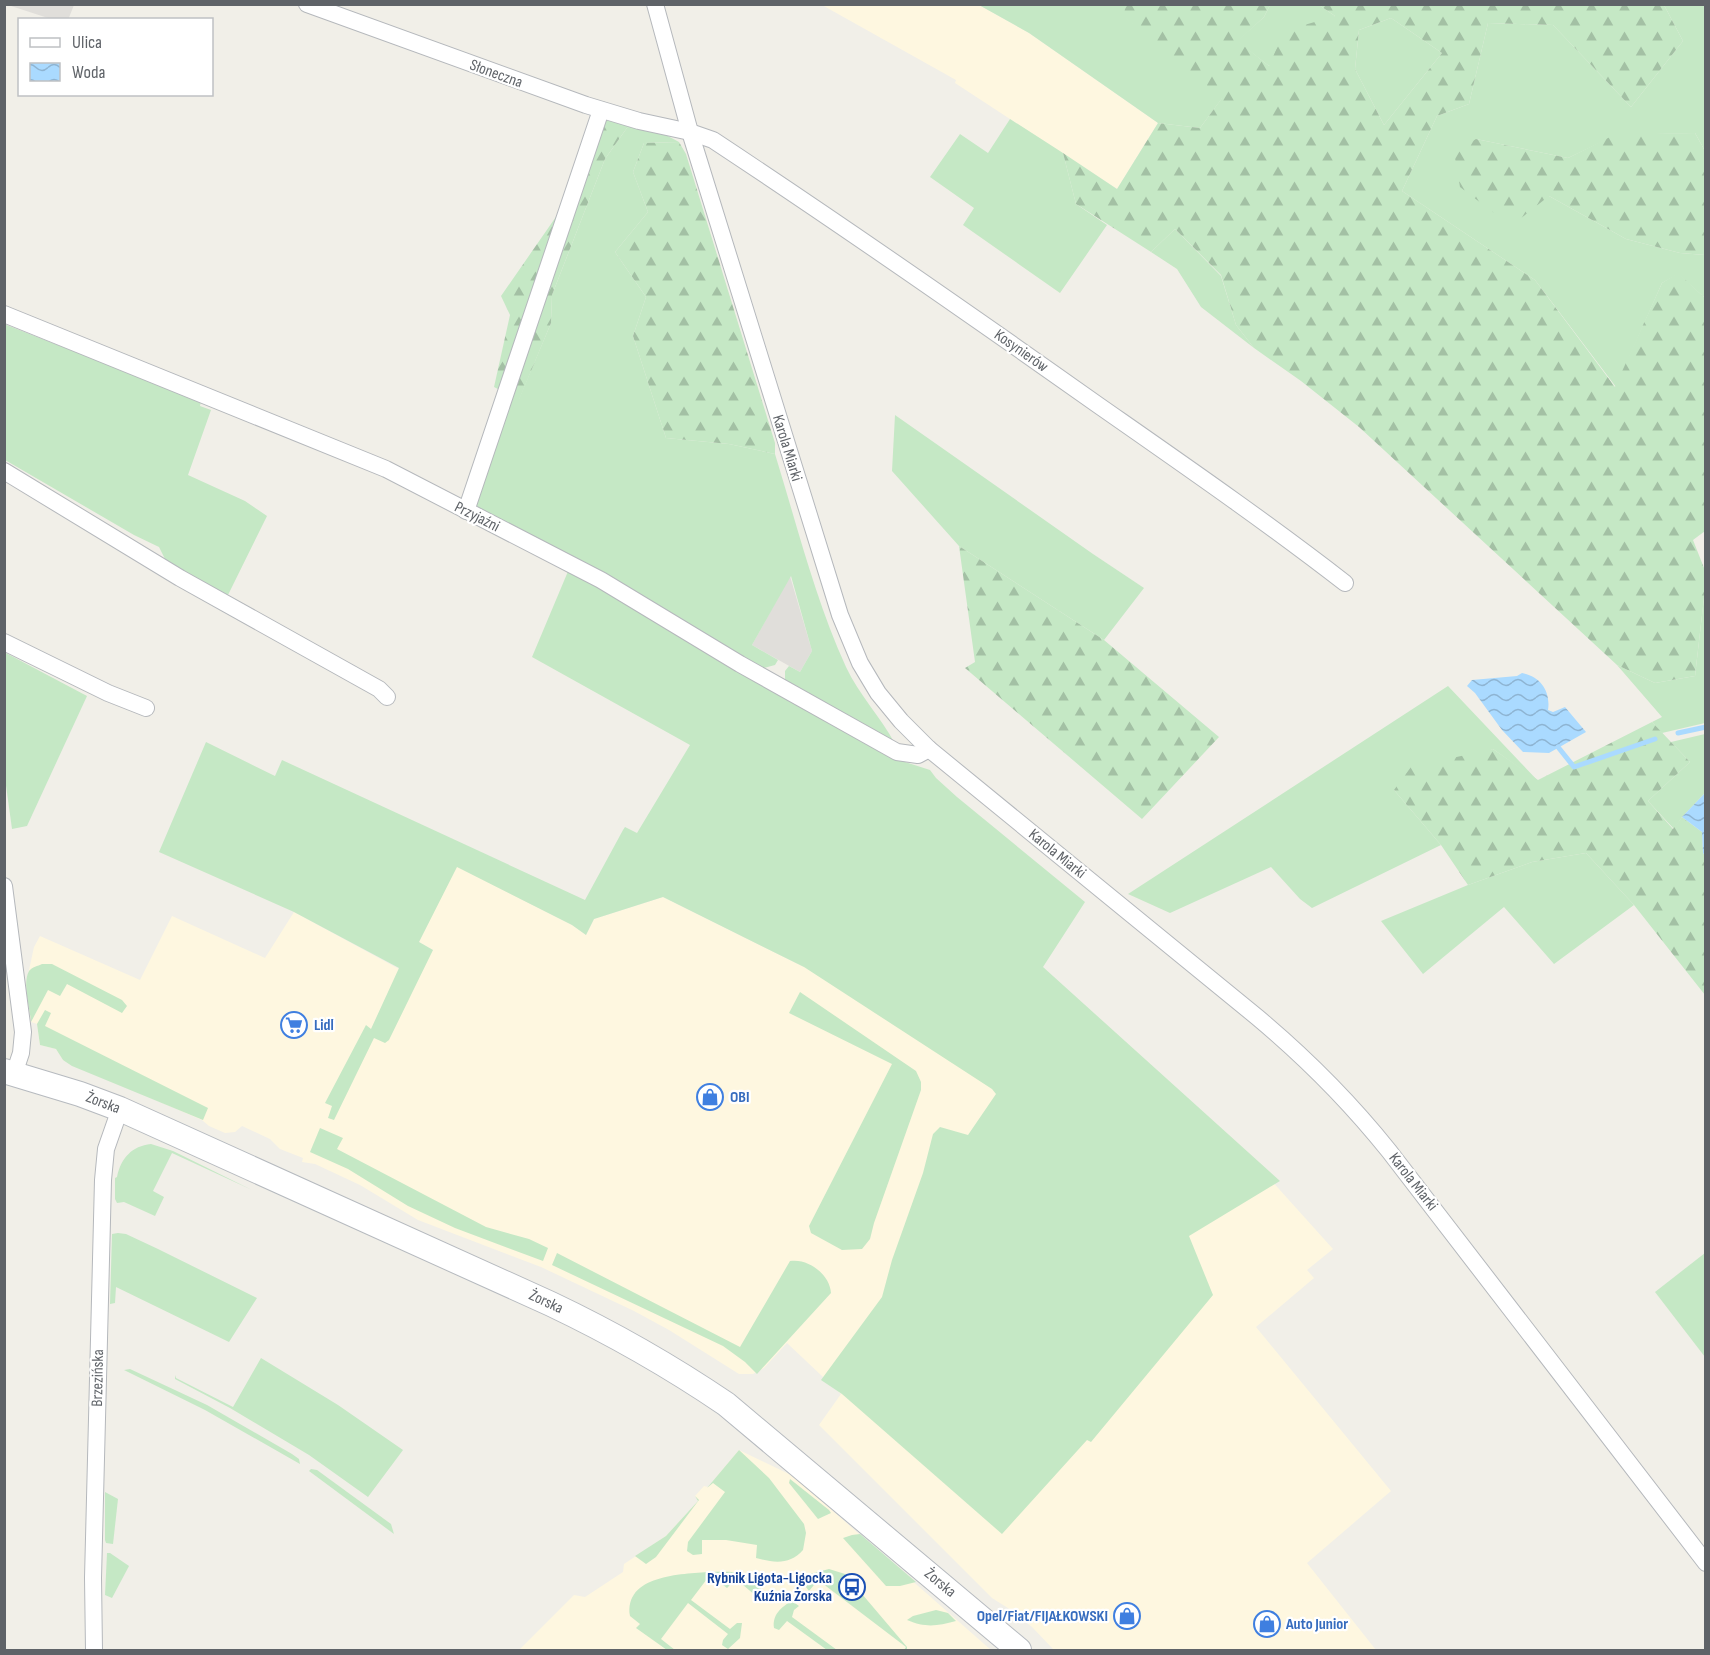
<svg xmlns="http://www.w3.org/2000/svg" width="1710" height="1655" viewBox="0 0 1710 1655" font-family="'Sofia Sans Condensed',sans-serif">
  <defs>
    <pattern id="forest-firs" width="22" height="20" patternUnits="userSpaceOnUse" patternTransform="scale(1.5)"><rect width="22" height="20" fill="#c5e8c5"/><path d="M5 1l3.5 6h-7zM16 11l3.5 6h-7z" fill="#a3c0a4"/></pattern>
    <pattern id="water-waves" width="16" height="10" patternUnits="userSpaceOnUse" patternTransform="scale(1.5)"><rect width="16" height="10" fill="#aadaff"/><path d="M0 5q4-4 8 0t8 0" fill="none" stroke="#8eb4d2"/></pattern>
  </defs>
  <rect width="100%" height="100%" fill="#f1efe8"/>
  <g fill="#fef7e0">
    <polygon points="822,5 979,5 1029,33 1158,123 1117,189 955,83 956,80"/>
    <polygon points="456,866 572,925 586,935 594,919 663,897 804,967 808,944 1176,1232 1270,1179 1333,1249 1307,1270 1314,1278 1256,1327 1391,1491 1307,1563 1376,1650 1054,1650 1032,1627 1011,1610 992,1598 819,1425 841,1394 787,1343 764,1368 753,1374 739,1374 669,1330 634,1311 541,1267 418,1220 360,1185 315,1164 302,1162 303,1158 280,1149 270,1139 242,1126 235,1132 225,1133 209,1126 202,1120 63,1060 56,1049 40,1045 37,1024 31,1022 26,984 34,947 40,936 140,980 172,916 265,958 294,912 399,969 371,1030 433,950 419,942"/>
    <polygon points="739,1450 793,1476 991,1650 519,1650 574,1595 585,1597 623,1572 624,1564 666,1536 698,1501 695,1496 704,1486 708,1487"/>
  </g>
  <g fill="#e0deda">
    <polygon points="8,5 74,5 68,20 51,19"/>
    <polygon points="790,576 812,651 800,672 752,645"/>
  </g>
  <g fill="#c5e8c5">
    <polygon points="979,5 1125,5 1125,17 1223,97 1200,128 1158,123 1029,33"/>
    <polygon points="1270,5 1319,5 1335,16 1269,66 1237,41 1264,17"/>
    <polygon points="1664,5 1705,5 1705,151 1695,133 1616,135 1568,158 1476,139 1549,196 1626,239 1680,253 1705,255 1705,298 1678,274 1662,283 1616,387 1535,280 1402,191 1437,116 1469,104 1488,23 1553,25 1631,107 1683,41"/>
    <polygon points="1391,18 1442,53 1384,125 1355,69 1359,30"/>
    <polygon points="1010,119 1063,153 1076,204 1107,225 1060,293 963,225 974,208 930,177 960,134 988,153"/>
    <path d="M629 125 666 135 679 142 644 143 633 172 648 212 615 252 646 297 633 336 666 438 729 444 775 454C797 525 815 599 846 667 859 695 881 717 895 744L785 682V671L789 666 800 672 812 651 791 576 752 645 778 660 775 665 760 669 489 517 477 506 475 496 509 395 519 399 551 323 552 295 605 159Z"/>
    <polygon points="1175,229 1221,276 1236,325 1254,348 1201,307 1177,269 1151,252"/>
    <polygon points="4,324 201,401 200,406 211,410 188,475 245,501 267,516 228,595 167,563 159,547 134,535 5,460"/>
    <polygon points="895,415 1093,554 1144,588 1104,640 959,546 892,471"/>
    <polygon points="569,569 902,761 930,770 936,778 957,797 1085,902 1043,967 1280,1181 1189,1236 1213,1295 1091,1442 1087,1440 1002,1534 842,1394 821,1380 882,1297 892,1260 923,1173 933,1134 940,1127 968,1135 996,1094 992,1089 804,967 663,897 594,919 586,935 572,925 457,867 419,942 433,950 389,1040 385,1043 374,1038 334,1120 328,1118 332,1106 325,1103 366,1025 371,1029 399,968 294,912 159,852 206,742 275,776 282,760 585,900 623,830 625,827 637,833 690,745 532,657"/>
    <polygon points="1705,589 1705,723 1662,733 1652,722 1662,717 1617,665 1655,683 1695,676"/>
    <polygon points="4,652 87,696 27,826 12,829 4,771"/>
    <polygon points="1448,686 1538,781 1493,749 1394,790 1441,845 1312,908 1300,899 1271,867 1170,913 1128,894"/>
    <polygon points="1705,734 1705,793 1682,817 1674,829 1648,801 1690,762 1671,742"/>
    <polygon points="1586,853 1634,905 1554,964 1504,907 1423,974 1381,921 1468,885 1532,862"/>
    <path d="M42 964H52L122 1000 127 1006 122 1013 67 984 60 996 48 990 31 1022C30 1008 22 984 29 971 32 967 38 966 42 964Z"/>
    <polygon points="800,992 916,1071 921,1082 921,1090 874,1223 870,1239 862,1249 842,1250 811,1233 809,1226 892,1064 789,1013"/>
    <polygon points="45,1010 51,1013 45,1026 208,1108 203,1120 72,1066 63,1060 56,1049 40,1045 37,1024"/>
    <polygon points="320,1128 343,1138 337,1149 486,1227 529,1239 548,1248 543,1261 455,1228 408,1206 348,1169 310,1152"/>
    <path d="M151 1144 173 1151 252 1190 172 1153 153 1191 164 1197 155 1216 124 1202 117 1203 115 1199V1178L117 1177C121 1158 132 1146 151 1144Z"/>
    <polygon points="118,1233 126,1234 158,1249 257,1298 229,1342 116,1287 115,1303 110,1304 112,1234"/>
    <path d="M557 1253 740 1347 790 1261C809 1258 830 1275 831 1293L757 1374 745 1362 723 1346 552 1265Z"/>
    <polygon points="1705,1253 1705,1357 1655,1292"/>
    <polygon points="261,1358 338,1405 403,1450 368,1497 309,1455 230,1408 175,1379 175,1375 176,1378 233,1407"/>
    <polygon points="130,1369 207,1405 292,1454 299,1459 300,1464 205,1410 124,1370"/>
    <path d="M739 1450 769 1478 804 1524 806 1533 803 1550C790 1565 774 1563 756 1558L757 1545 726 1540H702V1554L693 1555 687 1551 688 1542 725 1492 713 1483 707 1488Z"/>
    <polygon points="311,1469 317,1470 391,1524 394,1534 309,1471"/>
    <polygon points="790,1479 829,1510 831,1513 818,1519 789,1483"/>
    <polygon points="105,1492 118,1499 113,1544 106,1543 105,1540"/>
    <polygon points="695,1496 699,1500 656,1557 646,1564 635,1556 666,1536 698,1501"/>
    <polygon points="860,1534 916,1582 900,1586 886,1586 843,1538 852,1535"/>
    <polygon points="107,1553 110,1553 129,1566 112,1598 105,1595"/>
    <polygon points="829,1569 845,1574 907,1647 907,1650 904,1650 906,1647 818,1580 809,1591 803,1583 810,1574"/>
    <path d="M710 1572C733 1572 764 1568 762 1601L736 1579 727 1588 710 1575 691 1600 730 1629 737 1623H742L740 1638 728 1649 722 1645 723 1640 728 1634 688 1603 661 1639 675 1650H667L636 1628 640 1624 630 1616C624 1575 681 1574 710 1572Z"/>
    <path d="M792 1601 799 1606 794 1610 792 1617 837 1650H827L787 1621 779 1630 774 1628C772 1615 781 1607 792 1601Z"/>
    <path d="M936 1610 948 1613 956 1621C937 1626 926 1628 907 1620L913 1616Z"/>
  </g>
  <g fill="url(#forest-firs)" fill-rule="evenodd">
    <path d="M1125 5H1270L1264 17 1238 41 1269 66 1284 31 1335 16 1319 5H1664L1683 41 1631 107 1553 25 1488 23 1469 104 1437 116 1402 191 1535 280 1615 387 1662 283 1678 273 1705 298V531L1693 540 1706 573 1705 589 1695 676 1655 683 1617 665 1359 427 1301 381 1254 348 1236 325 1221 275 1175 229 1151 252 1076 204 1063 153 1117 189 1158 123 1200 128 1222 98 1124 17ZM1391 18 1442 53 1384 125 1355 69 1359 30Z"/>
    <polygon points="593,113 629,125 605,159 552,295 551,323 519,400 494,387 510,315 501,296 560,211"/>
    <polygon points="1695,133 1705,151 1705,255 1680,253 1626,239 1549,196 1511,226 1460,187 1454,152 1476,139 1568,158 1616,134"/>
    <polygon points="679,142 686,154 775,443 775,454 729,444 666,438 633,336 646,297 615,252 648,212 633,172 644,143"/>
    <polygon points="959,546 1104,640 1219,737 1142,819 965,668 975,662"/>
    <polygon points="1652,722 1690,762 1648,801 1673,829 1682,817 1702,832 1703,853 1706,856 1705,995 1634,905 1586,853 1532,862 1468,885 1441,845 1394,790 1411,767 1493,749 1538,780"/>
  </g>
  <g fill="url(#water-waves)">
    <path d="M1522 673C1540 676 1551 691 1548 710L1553 712 1565 707 1586 732 1549 753 1523 752 1502 730 1475 693 1467 686 1472 680 1517 676Z"/>
    <polygon points="1705,793 1705,856 1703,853 1702,832 1682,817"/>
  </g>
  <g fill="none" stroke-linecap="round" stroke-linejoin="round">
    <g stroke="#aadaff" stroke-width="5">
      <polyline points="1678,733 1706,727"/>
      <polyline points="1558,747 1574,767 1655,739"/>
    </g>
    <defs>
      <g id="minor">
        <path d="M307 4 586 105 639 121 690 132 713 140C843 226 971 315 1098 405 1181 463 1265 521 1345 583"/>
        <path d="M655 4 690 132 840 615 860 663 878 693 901 721 929 749 1257 1017C1306 1058 1349 1101 1389 1151L1706 1563"/>
        <polyline points="4,314 386,469 601,580 740,664 897,752 918,755 929,749"/>
        <polyline points="4,471 180,578 379,689 387,697"/>
        <polyline points="466,511 601,110"/>
        <polyline points="4,642 108,693 146,708"/>
        <polyline points="4,886 23,1032 21,1053 14,1074"/>
        <polyline points="94,1650 93,1578 103,1180 106,1149 120,1109"/>
      </g>
      <path id="secondary" d="M4 1071 80 1094 120 1109 551 1304C612 1333 670 1366 726 1404L1019 1650"/>
    </defs>
    <use href="#minor" stroke="#b5b8bc" stroke-width="18"/>
    <use href="#secondary" stroke="#b6babf" stroke-width="26"/>
    <use href="#minor" stroke="#fff" stroke-width="16"/>
    <use href="#secondary" stroke="#fff" stroke-width="24"/>
  </g>
  <defs>
    <symbol id="supermarket-ring" viewBox="-11 -11 22 22"><circle r="9.5" fill="#fff" stroke="#3f7fe0" stroke-width="1.5"/><path d="M-6-5.5h2.5l.6 2H6L4.5 2H-2.5L-4.4-4H-6ZM-1.5 3.2a1.3 1.3 0 1 0 .1 0ZM3 3.2a1.3 1.3 0 1 0 .1 0Z" fill="#3f7fe0"/></symbol>
    <symbol id="shop-ring" viewBox="-11 -11 22 22"><circle r="9.5" fill="#fff" stroke="#3f7fe0" stroke-width="1.5"/><path d="M-5-2.5h2.3a2.7 3.5 0 0 1 5.4 0H5L5.5 6h-11ZM-1.5-2.5h3a1.5 2.3 0 0 0-3 0Z" fill="#3f7fe0"/></symbol>
    <symbol id="bus-ring" viewBox="-11 -11 22 22"><circle r="9.5" fill="#fff" stroke="#1a4fb4" stroke-width="1.5"/><path d="M-5-6H5V4H4V6H2V4H-2V6H-4V4H-5ZM-3.5-4V0h7V-4ZM-3.5 1.2v1.5H-2V1.2ZM2 1.2v1.5H3.5V1.2Z" fill="#1a4fb4"/></symbol>
  </defs>
  <g fill-rule="evenodd">
    <use href="#supermarket-ring" x="279" y="1010" width="30" height="30"/>
    <use href="#shop-ring" x="695" y="1082" width="30" height="30"/>
    <use href="#bus-ring" x="837" y="1572" width="30" height="30"/>
    <use href="#shop-ring" x="1112" y="1601" width="30" height="30"/>
    <use href="#shop-ring" x="1252" y="1609" width="30" height="30"/>
  </g>
  <g text-anchor="middle" dominant-baseline="central" stroke-width="4.5" stroke-linejoin="round" paint-order="stroke">
    <g font-size="16" fill="#5f6368" stroke="#fff">
      <text transform="translate(496 74) rotate(20)">Słoneczna</text>
      <text transform="translate(1021 351) rotate(35)">Kosynierów</text>
      <text transform="translate(787 448) rotate(73)">Karola Miarki</text>
      <text transform="translate(477 517) rotate(27)">Przyjaźni</text>
      <text transform="translate(1057 854) rotate(39)">Karola Miarki</text>
      <text transform="translate(103 1103) rotate(21)">Żorska</text>
      <text transform="translate(1413 1182) rotate(52)">Karola Miarki</text>
      <text transform="translate(546 1302) rotate(25)">Żorska</text>
      <text transform="translate(98 1378) rotate(-89)">Brzezińska</text>
      <text transform="translate(940 1583) rotate(40)">Żorska</text>
    </g>
    <g font-size="16" font-weight="bold" fill="#366cbe" stroke="#fff" text-anchor="start">
      <text x="314" y="1025">Lidl</text>
      <text x="730" y="1097">OBI</text>
      <text x="1108" y="1616" text-anchor="end">Opel/Fiat/FIJAŁKOWSKI</text>
      <text x="1286" y="1624">Auto Junior</text>
    </g>
    <g font-size="16" font-weight="bold" fill="#164399" stroke="#fff" text-anchor="end">
      <text x="832" y="1578">Rybnik Ligota-Ligocka<tspan x="832" dy="18">Kuźnia Żorska</tspan></text>
    </g>
  </g>
  <rect width="1710" height="1655" fill="none" stroke="#5f6368" stroke-width="12"/>
  <rect x="18" y="18" width="195" height="78" fill="#ffffff" stroke="#bfc1c3" stroke-width="1.5"/>
  <rect x="30" y="38" width="30" height="9" fill="#ffffff" stroke="#bfc1c3" stroke-width="1.5"/>
  <text x="72" y="48" font-size="18" fill="#5f6368">Ulica</text>
  <rect x="30" y="63" width="30" height="18" fill="url(#water-waves)" stroke="#bfc1c3" stroke-width="1.5"/>
  <text x="72" y="78" font-size="18" fill="#5f6368">Woda</text>
</svg>
